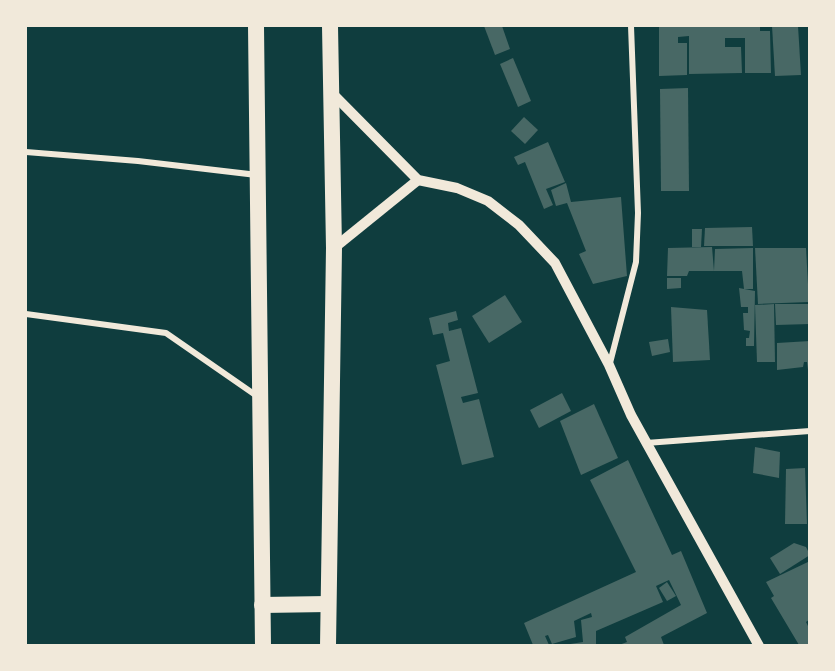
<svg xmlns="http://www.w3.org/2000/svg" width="835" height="671" viewBox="0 0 835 671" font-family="Poppins,sans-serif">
  <rect width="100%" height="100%" fill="#0f3d3e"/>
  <g fill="#486865">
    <polygon points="484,26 502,26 510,49 495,55"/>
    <polygon points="659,26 760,26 760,31 770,31 771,73 745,73 745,38 725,38 725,47 741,47 742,73 689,74 689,36 678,37 678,43 687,43 687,75 659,76"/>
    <polygon points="772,26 798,26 801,75 775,76"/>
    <polygon points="513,58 531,101 518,107 500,64"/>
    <polygon points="688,88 689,191 661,191 660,89"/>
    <polygon points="524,117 538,130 525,144 511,131"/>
    <polygon points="548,142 565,182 546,189 553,205 544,209 525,162 518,165 514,157"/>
    <polygon points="566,183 571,202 621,197 627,276 593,284 579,254 586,251 567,203 556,206 551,190"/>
    <polygon points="752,227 753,246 704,246 705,228"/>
    <polygon points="692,229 702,229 701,247 692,247"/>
    <polygon points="712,247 714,271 715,249 753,248 753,289 744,289 742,271 689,271 687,276 667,276 668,248"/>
    <polygon points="755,248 806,248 809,302 758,304"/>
    <polygon points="667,278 681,278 681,288 667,289"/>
    <polygon points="739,288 755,291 754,346 746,346 746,338 749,338 750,331 744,330 743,313 748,313 748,307 741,307"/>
    <polygon points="505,295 522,322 489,343 472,316"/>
    <polygon points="774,304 775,362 757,362 755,305"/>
    <polygon points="775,304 810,304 810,324 776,325"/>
    <polygon points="671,307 707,310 710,360 673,362"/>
    <polygon points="456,311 458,320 448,323 449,331 461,328 478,393 461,397 463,403 479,399 494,457 462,465 436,365 450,361 443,333 433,335 429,318"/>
    <polygon points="668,339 670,352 652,356 649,342"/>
    <polygon points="810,341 810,370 808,370 807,362 804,362 803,367 777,370 777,343"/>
    <polygon points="562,393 571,411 539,428 530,410"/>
    <polygon points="594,404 618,458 581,475 560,421"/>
    <polygon points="755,447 780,452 779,478 753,473"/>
    <polygon points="628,460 672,555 681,551 707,613 661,637 664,645 619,645 627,642 625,637 681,605 669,580 656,586 663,602 596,631 596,645 564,645 583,642 581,620 592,617 591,613 574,621 576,637 552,644 548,635 545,636 549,645 533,645 524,623 636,572 590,480"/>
    <polygon points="805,468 807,524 785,524 786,469"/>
    <polygon points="794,543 806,547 810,555 780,574 770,558"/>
    <polygon points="810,561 810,619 806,622 808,626 810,625 810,645 799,645 771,598 774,596 766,582"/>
    <polygon points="667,582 676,596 667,601 659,588"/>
  </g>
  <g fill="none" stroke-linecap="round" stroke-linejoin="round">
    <g stroke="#f1e9da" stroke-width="6">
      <polyline points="26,152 138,161 257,175"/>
      <polyline points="26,314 166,333 257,396"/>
      <polyline points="610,363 636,262 638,213 631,26"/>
      <polyline points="646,443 810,431"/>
    </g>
    <g stroke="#f1e9da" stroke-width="10">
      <polyline points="331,92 418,180 457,188 488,201 519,225 555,263 609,365 631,415 759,646"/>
      <polyline points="334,248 418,180"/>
    </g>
    <g stroke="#f1e9da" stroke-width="16">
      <polyline points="256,26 263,646"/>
      <polyline points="262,605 328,604"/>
      <polyline points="328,646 334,248 330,26"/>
    </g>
  </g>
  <rect width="835" height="671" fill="none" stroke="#f1e9da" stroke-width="54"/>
</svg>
